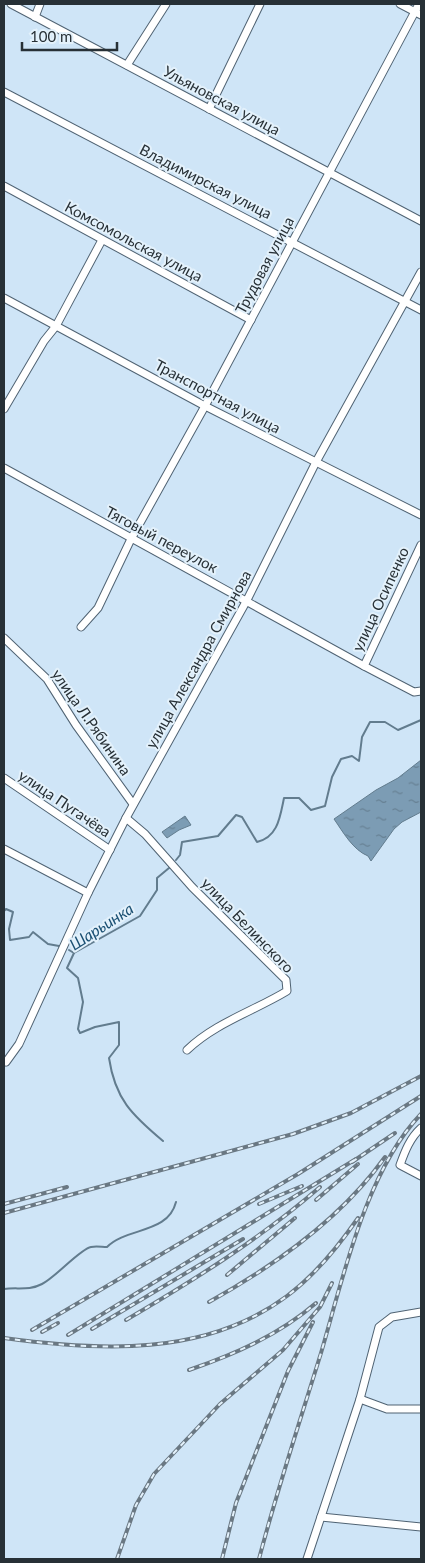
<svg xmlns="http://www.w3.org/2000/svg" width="425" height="1563" viewBox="0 0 425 1563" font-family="Lato,sans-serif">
  <defs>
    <pattern id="water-ripples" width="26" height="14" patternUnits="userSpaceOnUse" patternTransform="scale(1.25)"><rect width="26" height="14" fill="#7c9cb4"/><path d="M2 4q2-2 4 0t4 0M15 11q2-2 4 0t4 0" fill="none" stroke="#668093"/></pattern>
  </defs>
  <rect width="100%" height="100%" fill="#cfe5f7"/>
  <g fill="url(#water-ripples)" stroke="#627c8e">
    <path d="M421 760V812L402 822 394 829 371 861 368 856C353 850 343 832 334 819L376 790 398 778Z"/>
    <polygon points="185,816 191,825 179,830 167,838 162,832"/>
  </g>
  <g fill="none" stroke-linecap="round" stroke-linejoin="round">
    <g stroke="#627c8e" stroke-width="2">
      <path d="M176 860 180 855 182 842 218 836 236 815 242 817 257 842C278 837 280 817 284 798H299L311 810 325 806 332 777 341 759 352 756 359 761 362 737 370 722H385L398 730 421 720"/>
      <polyline points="4,911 6,909 13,912 9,929 10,940 29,937 33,932 48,944 59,946"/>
      <polyline points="69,950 74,953"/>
      <path d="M163 1141C132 1115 115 1099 109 1058L119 1045V1022L95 1027 80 1033 78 1029 83 1002 78 978 67 968 74 953 140 916 157 890V878L169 868"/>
      <path d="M4 1289C17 1287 29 1291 42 1284 56 1277 80 1249 91 1247 96 1246 102 1247 107 1247 127 1227 168 1234 176 1202"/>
    </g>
    <defs>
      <g id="minor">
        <polyline points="11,4 421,221"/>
        <polyline points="400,4 421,15"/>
        <polyline points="35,17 40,4"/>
        <polyline points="127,65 166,4"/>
        <polyline points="4,92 421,310"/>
        <polyline points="209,109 260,4"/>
        <polyline points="4,186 251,320"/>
        <polyline points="4,298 205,406 421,515"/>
        <polyline points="4,409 44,341 56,326 102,240"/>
        <polyline points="4,468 364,666 414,692 421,691"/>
        <polyline points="81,627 98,608 131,539 205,406 419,4"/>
        <polyline points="4,638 47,679 76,725 133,804"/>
        <polyline points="364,666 421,545"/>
        <polyline points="4,778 110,850"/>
        <path d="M126 818 145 834 192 887 286 980 287 991C254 1011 215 1023 187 1050"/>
        <polyline points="4,849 88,893"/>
        <polyline points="6,1062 19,1044 88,893 126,818 247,600 316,462 421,272"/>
        <path d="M421 1128C410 1138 405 1151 400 1165L421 1176"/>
        <polyline points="360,1399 387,1409 421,1409"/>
        <polyline points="321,1517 421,1527"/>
        <polyline points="307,1559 360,1399 379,1327 392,1317 421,1312"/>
      </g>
    </defs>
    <use href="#minor" stroke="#506373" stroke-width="9"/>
    <use href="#minor" stroke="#fff" stroke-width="7"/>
    <defs>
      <g id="rail">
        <polyline points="352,1162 395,1133"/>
        <polyline points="316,1200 358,1164"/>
        <polyline points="4,1204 67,1187"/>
        <polyline points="259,1204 302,1186"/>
        <polyline points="4,1213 293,1134 351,1113 421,1076"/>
        <polyline points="227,1275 295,1218"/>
        <path d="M209 1302C274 1266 341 1219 385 1157"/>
        <path d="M126 1320C194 1280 260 1239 320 1187"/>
        <polyline points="92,1329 243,1239"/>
        <polyline points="32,1330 298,1174 421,1096"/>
        <polyline points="42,1332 58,1323"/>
        <polyline points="68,1335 356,1159"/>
        <path d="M4 1338C99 1351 205 1357 287 1296 315 1275 338 1247 358 1218"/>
        <path d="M189 1370C235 1354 279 1335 316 1303"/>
        <polyline points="117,1559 136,1505 154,1474 220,1404 283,1350 320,1307 332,1283"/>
        <polyline points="222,1559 236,1503 288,1371 313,1322"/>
        <path d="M259 1559C277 1490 300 1421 321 1353 343 1278 366 1171 421 1114"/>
      </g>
    </defs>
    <use href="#rail" stroke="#6a7883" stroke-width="4"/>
    <use href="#rail" stroke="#e3f1fb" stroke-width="2" stroke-dasharray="5.5" stroke-linecap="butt"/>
  </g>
  <g text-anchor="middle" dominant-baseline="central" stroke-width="4" stroke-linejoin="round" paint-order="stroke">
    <g font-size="15" fill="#273036" stroke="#e3f1fb">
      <text transform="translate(222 100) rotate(28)">Ульяновская улица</text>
      <text transform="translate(206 181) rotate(27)">Владимирская улица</text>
      <text transform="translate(134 241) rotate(28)">Комсомольская улица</text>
      <text transform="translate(264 265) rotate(-62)">Трудовая улица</text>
      <text transform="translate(218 396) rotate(28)">Транспортная улица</text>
      <text transform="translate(162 539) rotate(28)">Тяговый переулок</text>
      <text transform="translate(380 599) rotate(-65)">улица Осипенко</text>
      <text transform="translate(198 659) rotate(-61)">улица Александра Смирнова</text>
      <text transform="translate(92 722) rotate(55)">улица Л.Рябинина</text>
      <text transform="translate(65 803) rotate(34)">улица Пугачёва</text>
      <text transform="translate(248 925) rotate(46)">улица Белинского</text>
    </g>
    <g font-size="16" font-style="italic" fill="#1c5174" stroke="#e3f1fb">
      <text transform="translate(101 926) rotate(-33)">Шарьинка</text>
    </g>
  </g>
  <rect width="425" height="1563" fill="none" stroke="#273036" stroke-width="10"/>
  <path d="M22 42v8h95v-8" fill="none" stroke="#273036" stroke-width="2.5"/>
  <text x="30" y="42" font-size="15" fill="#273036" stroke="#e3f1fb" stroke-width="4" paint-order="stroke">100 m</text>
</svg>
